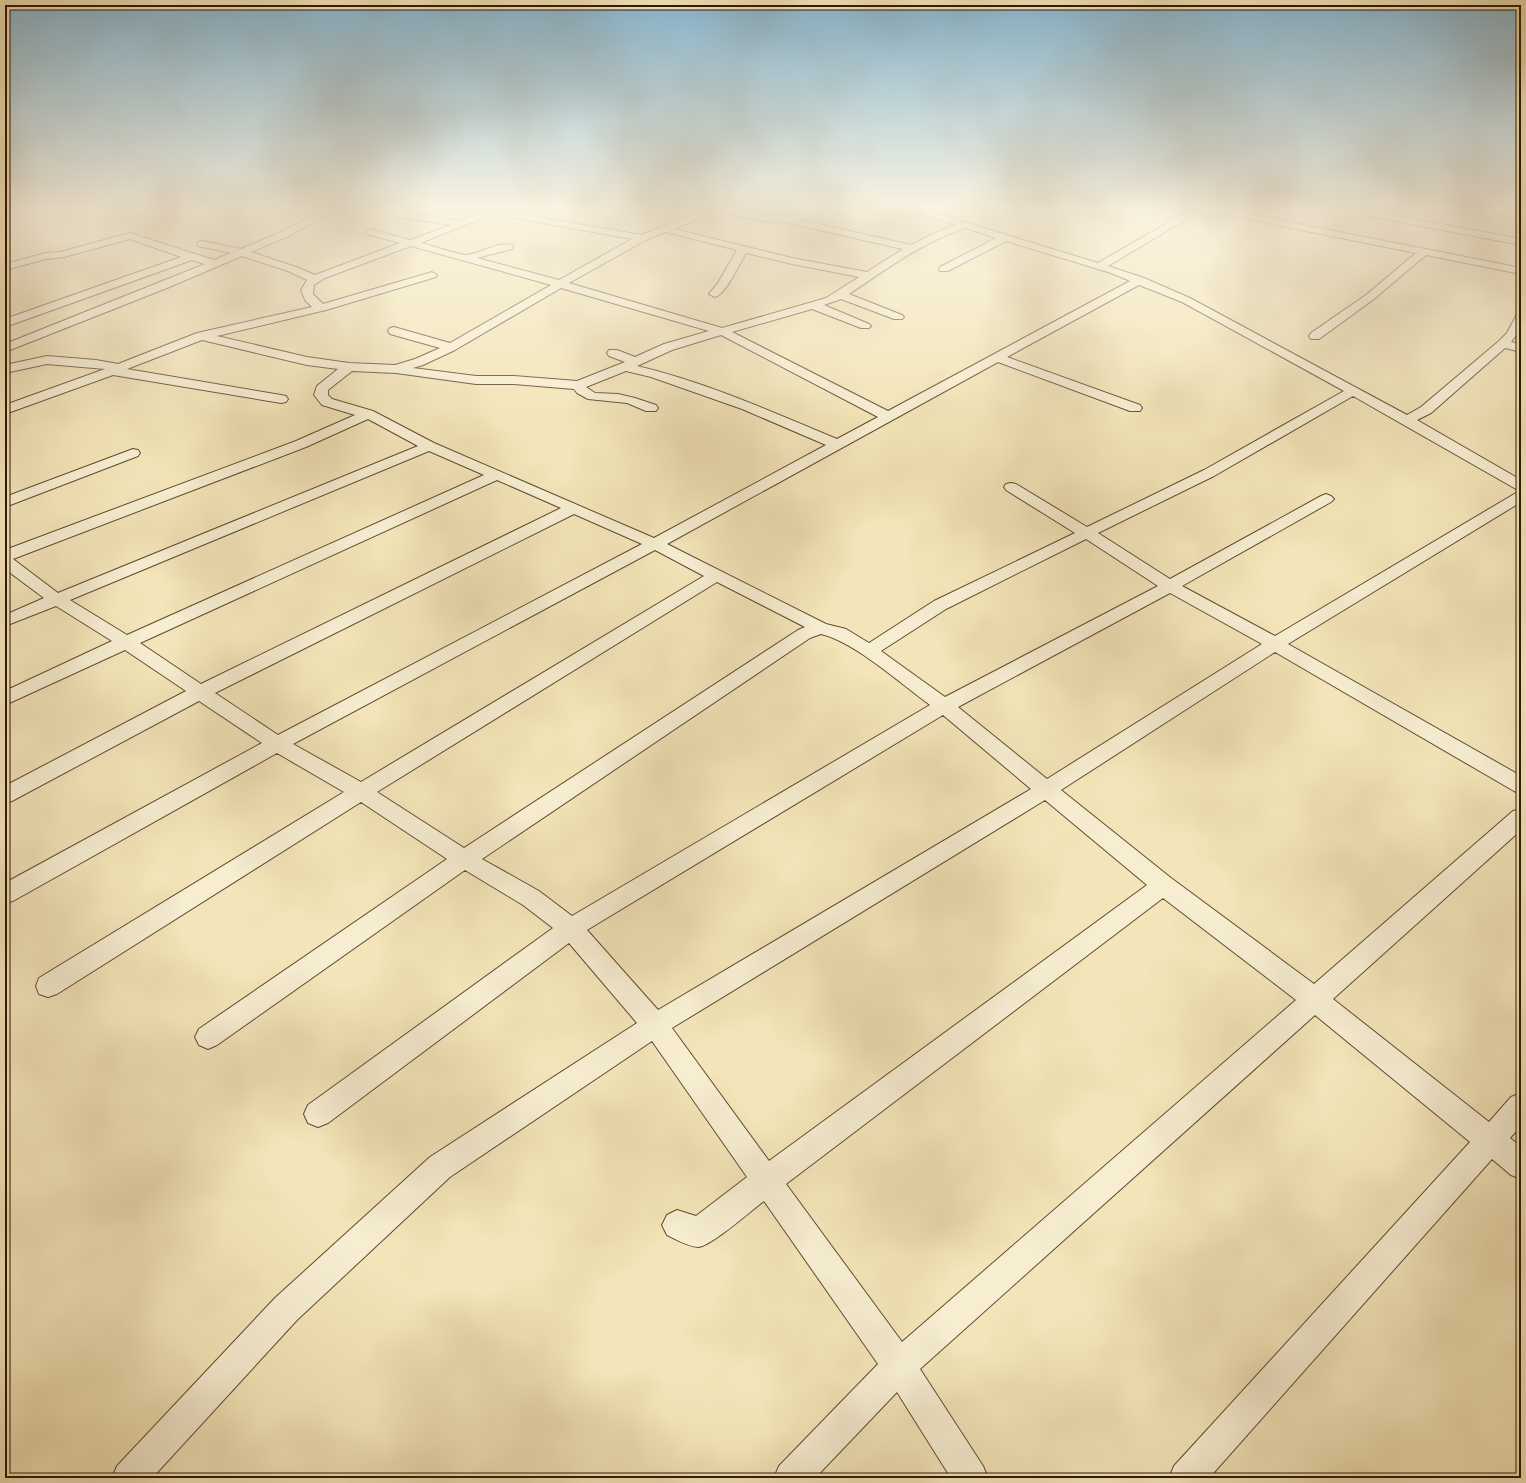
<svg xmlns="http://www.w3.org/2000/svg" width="1526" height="1483" viewBox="0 0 1526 1483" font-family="'Libre Bodoni',serif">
  <rect width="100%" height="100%" fill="#f3e5b9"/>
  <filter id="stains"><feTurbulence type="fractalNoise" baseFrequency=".005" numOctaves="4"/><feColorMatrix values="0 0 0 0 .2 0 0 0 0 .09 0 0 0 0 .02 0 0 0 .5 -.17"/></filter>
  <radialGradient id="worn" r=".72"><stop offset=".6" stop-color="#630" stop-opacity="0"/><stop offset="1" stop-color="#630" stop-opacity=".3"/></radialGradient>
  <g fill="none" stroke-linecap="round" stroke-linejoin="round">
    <defs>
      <g id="minor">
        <path d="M321 211H332L291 235 251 252 296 267 315 275 400 243 366 234 365 232 366 230 370 229 410 240 451 225 393 216 391 214 395 211H405V212L461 221 485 211H504L641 235 703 211H714L713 213 674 229 792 258 867 272 903 249 784 222 761 221 724 213 722 211C739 209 757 215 774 216 792 217 807 211 823 211L822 213 801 220 911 245 937 232 956 225 917 213 915 211H929L1098 263 1188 211H1198L1197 213 1108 266 1144 278 1190 298 1407 415 1421 407 1499 341 1507 333 1517 314 1521 313V328L1511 342 1521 344V352L1505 348 1431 413 1417 420 1521 480V490L1516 489 1353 396 1214 476 1098 533 1170 579 1321 496 1326 494 1331 496 1334 499 1331 502 1182 586 1275 636 1516 493 1521 491V502L1288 644 1521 776V794L1514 791 1275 652 1061 790 1171 878 1314 984 1513 811 1521 809V830L1333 999 1489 1122 1511 1097 1521 1093V1126L1510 1138 1521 1147V1179L1511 1175 1492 1159 1209 1478H1169L1174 1466 1470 1142 1315 1015 920 1369 983 1466 988 1478H951L897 1392 815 1478H774L779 1466 878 1364 764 1201C752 1210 710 1247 698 1247 687 1246 677 1240 667 1235L662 1225 667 1215 677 1210 696 1216 747 1177 652 1041 450 1177 297 1320 152 1478H112L117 1466 275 1298 430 1157 637 1023 569 943 328 1123 318 1127 308 1123 304 1114 308 1105 553 928 523 905 465 870 217 1045 208 1049 199 1045 195 1037 199 1029 447 859 361 802 57 994 48 997 39 994 36 986 39 978 344 792 277 753 13 901 5 903V883L262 743 199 701 12 801 5 803V786L186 691 125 650 5 705V691L112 641 56 606 5 626V615L44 598 5 569V550L296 441 355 415 322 405 314 395 317 386 338 369 307 365 202 340 127 369 281 395 286 396 288 399 286 402 281 403 113 375 5 414V405L105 369 47 364 5 373V365L47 356 96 360 118 364 197 333 312 307 305 300 301 290 307 280 288 271 242 256 167 288 5 352V344L205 264 192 260 5 327V319L181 257 130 239 64 257 46 259 5 270V264L46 253 60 252 130 233 214 260 231 253 198 246 197 244 198 242 202 241 241 249 283 231ZM492 214 632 239 559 280 477 258 512 249 513 247 512 245C496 241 481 254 466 255 459 255 430 245 421 243ZM966 228 996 238 940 267 939 269 940 271H948L1006 241 1111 273 1130 281 888 411 732 332 812 309 861 328H869L871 326 869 324 824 305 841 299 894 319H902L904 317 902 315 849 294C887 269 922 242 966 228ZM665 232 737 250 718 283 709 294 715 297C726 294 740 263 746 253L792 264 859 277 826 298 722 328 569 283 646 240ZM411 246 551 285 450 343 394 327 390 328 388 331 390 334 440 348 415 359 395 365 349 363 307 357 217 336 326 310 436 277 437 275 432 272 323 304 313 294 314 285 325 278ZM1139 285 1182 302 1344 391 1204 470 1087 527 1016 484 1011 483 1006 484 1004 487 1006 490 1075 533 934 601 869 643 846 629 826 624 667 544 998 362 1130 411H1140L1142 408 1140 405 1007 357ZM561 288 709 331 664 344 635 357 617 350H609L607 353 609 356 625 362 577 381 514 376H476L413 368 423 365 455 350ZM721 335 878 417 837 439C772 412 706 382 637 366L672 350ZM352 371 396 373 476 384H514L574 389 577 393 588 399 627 403 646 411H656L658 408 656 405 635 398 618 394 595 393 586 387 626 371 651 377 742 409 826 445 654 538 434 443 373 411 332 399 328 395V390ZM368 419 418 446 58 593 13 559 306 447ZM429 451 484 475 127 635 70 600ZM497 480 561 508 201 684 140 643ZM574 514 642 544 278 735 215 693ZM1086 539 1158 586 945 697 881 651 946 609ZM655 550 704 576 361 782 293 744ZM717 582 805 627 798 630 464 848 377 792ZM1170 593 1262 644 1047 779 958 707ZM821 634C855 642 901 684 930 705L572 916 539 891 482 859 810 638ZM943 715 1031 789 658 1010 587 930ZM1045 800 1147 885 769 1161 672 1028ZM1163 898 1296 1000 902 1342 786 1184Z"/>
        <polygon points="1218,211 1234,211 1521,268 1521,274 1426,255 1374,299 1319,339 1311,339 1309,336 1311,333 1366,295 1416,253 1222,214 1219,213"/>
        <polygon points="1353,211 1371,211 1521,239 1521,245 1358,214"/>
        <polygon points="1491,211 1521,212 1521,218 1496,214"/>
        <polygon points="133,449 138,450 140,453 138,456 5,507 5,497"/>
      </g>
    </defs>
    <use href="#minor" stroke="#624a2f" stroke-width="2"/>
    <use href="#minor" fill="#f7eed2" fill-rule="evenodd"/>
  </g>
  <linearGradient id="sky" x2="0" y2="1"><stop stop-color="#89b8d2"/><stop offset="0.5" stop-color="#faf3e0"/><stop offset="1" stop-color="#faf3e0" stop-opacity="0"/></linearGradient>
  <rect width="1526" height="418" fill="url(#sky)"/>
  <rect width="1526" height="1483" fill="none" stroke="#f3e5b9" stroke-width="20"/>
  <rect x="6" y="6" width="1514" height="1471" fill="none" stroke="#311701" stroke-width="2"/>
  <rect x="10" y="10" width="1506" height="1463" fill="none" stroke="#311701"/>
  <rect width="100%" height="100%" filter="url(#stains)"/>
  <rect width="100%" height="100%" fill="url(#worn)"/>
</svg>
